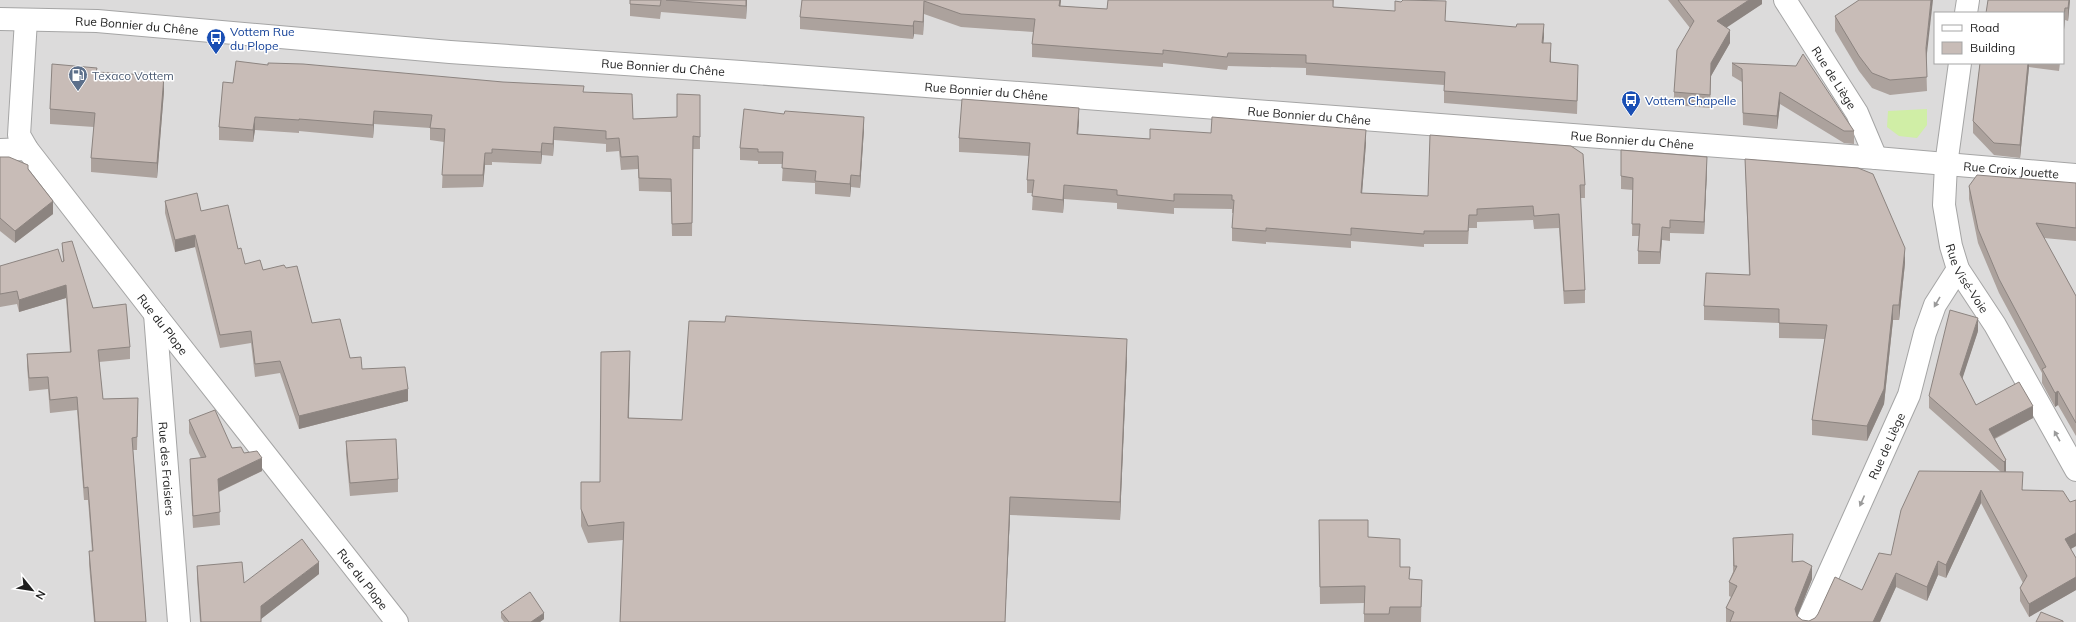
<svg xmlns="http://www.w3.org/2000/svg" width="2076" height="622" viewBox="0 0 2076 622" font-family="Mulish,sans-serif">
  <rect width="100%" height="100%" fill="#f0ebe4"/>
  <path fill="#dcdbdb" fill-rule="evenodd" d="M0 0H2076V622H0ZM1935 13H2063V63H1935Z"/>
  <polygon fill="#d0eea6" points="1927,109 1927,125 1917,138 1899,136 1887,127 1888,111"/>
  <g fill="none" stroke-linecap="round" stroke-linejoin="round">
    <defs>
      <g id="minor">
        <path id="s1" d="M1785 0 1857 113 1876 158"/>
        <polyline points="1966,13 1968,0"/>
        <path id="s2" d="M0 19 97 21 450 52 741 72 1876 158 2076 175"/>
        <path id="s3" d="M26 20 19 135 27 149 155 314 397 622"/>
        <path id="s4" d="M1960 63 1946 165 1944 205 1951 246 1958 269 1995 325 2076 470"/>
        <polyline points="0,150 27,149"/>
        <path id="s5" d="M155 314 179 622"/>
        <path id="s6" d="M1807 622 1909 395 1925 333 1935 305 1958 269"/>
      </g>
    </defs>
    <use href="#minor" stroke="#a5a5a5" stroke-width="24"/>
    <use href="#minor" stroke="#fff" stroke-width="22"/>
  </g>
  <g fill="#aca29d">
    <polygon points="629,0 747,0 746,19 661,12 660,19 630,16 630,0"/>
    <polygon points="802,0 1061,0 1060,6 1107,9 1108,0 1334,0 1333,7 1445,21 1544,37 1543,43 1551,56 1551,62 1578,78 1577,114 1444,103 1444,85 1306,75 1306,68 1228,66 1227,70 1163,63 1163,67 1032,57 1032,44 1033,32 961,27 924,14 923,35 914,34 913,39 800,29 800,17"/>
    <polygon points="1668,0 1762,0 1762,4 1726,27 1730,43 1711,76 1710,108 1674,105 1674,92 1690,28"/>
    <polygon points="2070,0 2068,21 2065,20 2063,39 2063,13 1986,13"/>
    <polygon points="1835,16 1926,59 1927,91 1890,95 1872,88 1859,71 1835,31"/>
    <polygon points="1732,63 1854,131 1854,144 1844,143 1780,104 1777,129 1743,125 1742,82 1732,76"/>
    <polygon points="1980,63 2060,63 2059,71 2029,67 2020,158 1994,155 1973,133 1973,121"/>
    <polygon points="268,65 584,92 633,119 677,117 700,95 700,149 693,149 692,236 672,236 671,192 639,191 638,169 621,170 619,151 606,152 606,144 554,140 553,156 542,155 541,164 492,162 492,165 485,165 483,187 442,188 444,142 430,140 430,128 374,124 373,138 299,131 299,133 255,130 253,142 219,140 219,127 233,83"/>
    <polygon points="97,72 164,91 157,178 91,172 91,158 94,127 50,124 50,109"/>
    <polygon points="1079,121 1078,134 1150,139 1366,143 1362,193 1428,196 1585,185 1585,198 1580,198 1585,290 1585,303 1564,304 1559,228 1534,229 1533,220 1477,222 1477,228 1469,228 1468,244 1424,244 1424,247 1351,241 1351,248 1266,242 1266,244 1232,241 1232,228 1233,213 1232,213 1232,209 1174,208 1174,214 1117,209 1117,203 1064,199 1063,213 1032,210 1033,193 1027,193 1027,180 1029,156 959,152 959,138"/>
    <polygon points="864,129 860,188 851,187 850,197 815,194 815,183 782,181 783,164 758,164 758,161 740,160 740,148"/>
    <polygon points="1621,150 1707,170 1704,234 1670,233 1670,241 1662,240 1660,264 1638,264 1638,251 1639,236 1632,236 1633,190 1621,189"/>
    <polygon points="0,157 53,214 15,243 0,231"/>
    <polygon points="1745,159 1905,263 1899,320 1893,320 1884,404 1867,441 1812,435 1812,420 1825,339 1779,338 1779,323 1704,320 1704,306 1749,275"/>
    <polygon points="2076,183 2076,241 2044,238 2076,296 2076,436 2058,405 2055,407 2042,383 2042,373 1999,293 1978,243 1969,199 1969,186"/>
    <polygon points="165,201 201,211 238,249 245,264 263,270 286,268 312,323 362,369 408,401 299,429 280,373 255,377 251,343 220,348 195,247 175,252 165,213"/>
    <polygon points="62,243 93,308 130,347 130,359 99,362 103,399 138,398 137,450 133,450 146,622 94,622 89,564 89,551 92,551 88,500 84,500 77,410 50,413 48,389 29,391 27,366 27,354 70,352 66,298 19,312 17,304 0,307 0,266 63,262"/>
    <polygon points="1978,331 1962,378 1976,405 2033,418 1995,439 2006,460 2006,472 2023,490 2070,502 2076,500 2076,546 2071,549 2076,558 2076,590 2029,617 2020,601 2020,588 2023,583 1981,503 1946,578 1938,575 1927,601 1896,587 1880,622 1726,622 1726,608 1731,597 1729,596 1729,582 1733,572 1733,538 1793,548 1792,562 1812,579 1797,616 1802,620 1809,621 1815,618 1862,590 1891,555 2001,472 1929,408 1929,396"/>
    <polygon points="1127,357 1120,520 1010,515 1005,622 620,622 623,540 588,543 581,526 581,482 600,482 630,368 629,418 682,420"/>
    <polygon points="189,420 232,448 244,453 262,471 219,492 220,525 193,528 190,472 190,459 201,458 189,433"/>
    <polygon points="346,441 398,479 398,492 350,496 346,454"/>
    <polygon points="1319,520 1368,537 1400,567 1410,580 1422,580 1421,622 1364,622 1364,603 1320,604"/>
    <polygon points="197,566 244,583 319,574 261,619 261,622 200,622 197,578"/>
    <polygon points="501,612 544,619 540,622 504,622 501,618"/>
  </g>
  <g fill="#8c8480">
    <polygon points="746,0 747,0 746,19"/>
    <polygon points="1060,0 1061,0 1059,19 1059,6"/>
    <polygon points="1749,0 1762,0 1762,4 1717,34 1717,21"/>
    <polygon points="1931,0 1933,0 1926,62 1926,48"/>
    <polygon points="2069,0 2070,0 2068,21 2068,8"/>
    <polygon points="924,1 924,14 923,35 923,22"/>
    <polygon points="2065,8 2065,20 2063,39 2063,26"/>
    <polygon points="914,21 914,34 913,39 913,26"/>
    <polygon points="1544,24 1544,37 1542,56 1542,43"/>
    <polygon points="1730,30 1730,43 1711,76 1710,108 1711,63"/>
    <polygon points="1551,43 1551,56 1550,75 1550,62"/>
    <polygon points="2028,63 2029,63 2029,67 2020,158 2020,145"/>
    <polygon points="164,76 164,91 157,178 157,163"/>
    <polygon points="1780,92 1780,104 1777,129 1777,116"/>
    <polygon points="1079,108 1079,121 1077,147 1077,134"/>
    <polygon points="374,111 374,124 373,138 373,125"/>
    <polygon points="255,117 255,130 253,142 253,130"/>
    <polygon points="864,117 864,129 860,188 860,176"/>
    <polygon points="554,127 554,140 553,156 553,144"/>
    <polygon points="1366,130 1366,143 1361,206 1361,193"/>
    <polygon points="542,143 542,155 541,164 541,152"/>
    <polygon points="485,153 485,165 483,187 483,175"/>
    <polygon points="1707,157 1707,170 1704,234 1704,222"/>
    <polygon points="851,175 851,187 850,197 850,184"/>
    <polygon points="1064,185 1064,199 1063,213 1063,200"/>
    <polygon points="53,201 53,214 15,243 15,231"/>
    <polygon points="1662,227 1662,240 1660,264 1660,252"/>
    <polygon points="195,235 195,247 175,252 175,240"/>
    <polygon points="1905,248 1905,263 1899,320 1899,305"/>
    <polygon points="66,285 66,298 19,312 19,300"/>
    <polygon points="1893,305 1893,320 1884,404 1867,441 1867,426"/>
    <polygon points="1978,318 1978,331 1960,386 1960,374"/>
    <polygon points="1127,339 1127,357 1120,520 1120,502"/>
    <polygon points="630,351 630,368 628,436 628,418"/>
    <polygon points="408,389 408,401 299,429 299,416"/>
    <polygon points="2058,391 2058,405 2055,407 2055,393"/>
    <polygon points="2033,406 2033,418 1989,441 1989,429"/>
    <polygon points="262,458 262,471 218,492 218,479"/>
    <polygon points="2006,460 2006,473 2004,474 2004,462"/>
    <polygon points="1981,490 1981,503 1946,578 1946,565"/>
    <polygon points="1010,497 1010,515 1005,622"/>
    <polygon points="2076,533 2076,546 2065,552 2065,539"/>
    <polygon points="1793,534 1793,548 1792,575 1792,562"/>
    <polygon points="1938,561 1938,575 1927,601 1927,587"/>
    <polygon points="319,562 319,574 261,619 261,606"/>
    <polygon points="1812,566 1812,579 1795,622 1795,609"/>
    <polygon points="1896,573 1896,587 1880,622 1873,622"/>
    <polygon points="2076,577 2076,590 2029,617 2029,604"/>
    <polygon points="544,613 544,619 540,622 531,622"/>
  </g>
  <g fill="#c8bcb7" stroke="#8c8480">
    <polygon points="630,0 661,0 660,6 630,4"/>
    <polygon points="666,0 746,0 746,6"/>
    <polygon points="802,0 1060,0 1059,6 1107,9 1108,0 1333,0 1333,7 1395,11 1395,1 1401,2 1403,0 1446,1 1445,21 1516,27 1517,24 1544,24 1542,43 1551,43 1550,62 1578,65 1577,101 1444,91 1445,72 1306,63 1306,55 1228,53 1227,57 1163,50 1163,54 1032,44 1035,19 961,14 924,1 923,22 914,21 913,26 800,17"/>
    <polygon points="1678,0 1749,0 1717,21 1730,30 1711,63 1710,95 1674,92 1677,50 1694,21"/>
    <polygon points="1859,0 1931,0 1926,48 1927,77 1890,80 1872,73 1859,56 1835,16"/>
    <polygon points="1988,0 2069,0 2068,8 2065,8 2063,26 2063,13 1986,13"/>
    <polygon points="1803,54 1854,131 1844,131 1780,92 1777,116 1743,113 1742,69 1732,63 1796,66"/>
    <polygon points="236,61 268,65 268,63 303,64 503,82 584,86 583,92 632,94 633,119 677,117 677,94 700,95 700,137 693,136 692,223 672,224 671,179 639,178 638,156 621,157 619,138 606,139 606,131 554,127 553,144 542,143 541,152 492,149 492,153 485,153 483,175 442,175 445,129 430,128 432,115 374,111 373,125 299,119 299,120 255,117 253,130 219,127 223,82 233,83"/>
    <polygon points="1980,63 2028,63 2020,145 1994,143 1973,121"/>
    <polygon points="52,64 97,68 96,72 164,76 157,163 91,158 95,113 50,109"/>
    <polygon points="962,99 1079,108 1077,134 1150,139 1150,129 1211,133 1212,117 1366,130 1361,193 1428,196 1430,135 1571,146 1583,154 1585,185 1580,185 1585,290 1564,291 1559,214 1534,216 1533,206 1477,209 1477,215 1469,215 1468,231 1424,231 1424,234 1351,228 1351,235 1266,228 1266,231 1232,228 1234,200 1232,200 1232,195 1174,194 1174,201 1117,195 1117,190 1064,185 1063,200 1032,196 1034,180 1027,180 1030,143 959,138"/>
    <polygon points="744,109 784,114 785,111 864,117 860,176 851,175 850,184 815,181 816,171 782,168 783,152 758,152 758,149 740,148"/>
    <polygon points="1621,150 1707,157 1704,222 1670,220 1670,228 1662,227 1660,252 1638,251 1640,224 1632,224 1633,178 1621,176"/>
    <polygon points="0,157 9,157 28,165 28,169 53,201 15,231 0,218"/>
    <polygon points="1745,159 1858,168 1873,174 1905,248 1899,305 1893,305 1884,389 1867,426 1812,420 1827,325 1779,323 1779,309 1704,306 1706,273 1750,275"/>
    <polygon points="1977,175 2076,183 2076,228 2036,223 2076,296 2076,423 2058,391 2055,393 2042,369 2046,367 1999,279 1978,229 1969,186"/>
    <polygon points="197,193 201,211 228,205 238,249 241,248 245,264 260,260 263,270 284,265 286,268 297,266 312,323 340,319 350,358 361,357 362,369 405,367 408,389 299,416 280,361 255,364 251,331 220,335 195,235 175,240 165,201"/>
    <polygon points="72,241 93,308 126,304 130,347 98,350 103,399 138,398 137,437 132,438 146,622 95,622 89,551 93,551 88,487 84,488 77,397 50,400 48,377 29,378 27,354 71,352 66,285 19,300 17,291 0,294 0,266 58,249 62,262 64,261 62,243"/>
    <polygon points="1950,310 1978,318 1960,374 1976,405 2019,382 2033,406 1989,429 2006,460 2004,462 1929,396"/>
    <polygon points="726,316 1127,339 1120,502 1010,497 1005,622 620,622 624,522 588,526 581,509 581,482 600,482 601,352 630,351 628,418 682,420 689,321 725,322"/>
    <polygon points="215,410 232,448 241,447 244,453 257,451 262,458 218,479 220,512 193,516 190,459 206,457 189,420"/>
    <polygon points="396,439 398,479 350,483 346,441"/>
    <polygon points="1919,471 2023,472 2022,490 2063,491 2070,502 2076,500 2076,533 2065,539 2076,558 2076,577 2029,604 2020,588 2027,576 1981,490 1946,565 1938,561 1927,587 1896,573 1873,622 1730,622 1734,612 1726,608 1737,586 1729,582 1737,566 1734,566 1733,538 1793,534 1792,562 1803,561 1812,566 1795,609 1797,616 1802,620 1809,621 1815,618 1818,614 1835,577 1862,590 1879,553 1891,555 1901,510"/>
    <polygon points="1319,520 1368,520 1368,537 1400,539 1400,567 1410,567 1409,579 1422,580 1421,607 1390,607 1389,614 1364,614 1365,586 1320,587"/>
    <polygon points="302,539 319,562 261,606 261,622 201,622 197,566 242,562 244,583"/>
    <polygon points="530,592 544,613 531,622 509,622 501,612"/>
    <polygon points="2041,612 2063,621 2063,622 2036,622"/>
  </g>
  <defs><path id="oneway-solid" d="M-6-.8H1V-3.2L6.5 0L1 3.2V.8H-6Z"/></defs>
  <g fill="#9a9a9a">
    <use href="#oneway-solid" transform="translate(1937 302) rotate(120)"/>
    <use href="#oneway-solid" transform="translate(2057 436) rotate(-119)"/>
    <use href="#oneway-solid" transform="translate(1862 501) rotate(114)"/>
  </g>
  <defs>
    <symbol id="bus-pin" viewBox="-11 -11 22 30"><path d="M0 17L-7.5 6A9.5 9.5 0 1 1 7.5 6Z" fill="#1a4fb4" stroke="#fff"/><path d="M-5-6H5V4H4V6H2V4H-2V6H-4V4H-5ZM-3.5-4V0h7V-4ZM-3.5 1.2v1.5H-2V1.2ZM2 1.2v1.5H3.5V1.2Z" fill="#fff"/></symbol>
    <symbol id="fuel-pin" viewBox="-11 -11 22 30"><path d="M0 17L-7.5 6A9.5 9.5 0 1 1 7.5 6Z" fill="#5c6f8a" stroke="#fff"/><path d="M-5.5-6h7V0h2V4h1.3V-2.5L3-4.5l.8-.8L6-3V5H2.5V1h-1V6h-7ZM-4.2-4.7v3.2H.2V-4.7Z" fill="#fff"/></symbol>
  </defs>
  <g fill-rule="evenodd">
    <use href="#bus-pin" x="205" y="27" width="22" height="30"/>
    <use href="#fuel-pin" x="67" y="64" width="22" height="30"/>
    <use href="#bus-pin" x="1620" y="89" width="22" height="30"/>
  </g>
  <g text-anchor="middle" dominant-baseline="central" stroke-width="3" stroke-linejoin="round" paint-order="stroke">
    <g font-size="12" fill="#1e1e1e" stroke="#fff">
      <text stroke="none"><textPath href="#s2" startOffset="137">Rue Bonnier du Chêne</textPath></text>
      <text stroke="none"><textPath href="#s2" startOffset="665">Rue Bonnier du Chêne</textPath></text>
      <text stroke="none"><textPath href="#s1" startOffset="92">Rue de Liège</textPath></text>
      <text stroke="none"><textPath href="#s2" startOffset="989">Rue Bonnier du Chêne</textPath></text>
      <text stroke="none"><textPath href="#s2" startOffset="1313">Rue Bonnier du Chêne</textPath></text>
      <text stroke="none"><textPath href="#s2" startOffset="1637">Rue Bonnier du Chêne</textPath></text>
      <text stroke="none"><textPath href="#s2" startOffset="2017">Rue Croix Jouette</textPath></text>
      <text stroke="none"><textPath href="#s4" startOffset="221">Rue Visé-Voie</textPath></text>
      <text stroke="none"><textPath href="#s3" startOffset="353">Rue du Plope</textPath></text>
      <text stroke="none"><textPath href="#s6" startOffset="193">Rue de Liège</textPath></text>
      <text stroke="none"><textPath href="#s5" startOffset="155">Rue des Fraisiers</textPath></text>
      <text stroke="none"><textPath href="#s3" startOffset="677">Rue du Plope</textPath></text>
    </g>
    <g font-size="12" fill="#164399" stroke="#fff" text-anchor="start">
      <text x="230" y="31">Vottem Rue<tspan x="230" dy="14">du Plope</tspan></text>
      <text x="1645" y="100">Vottem Chapelle</text>
    </g>
    <g font-size="12" fill="#4e5e75" stroke="#fff" text-anchor="start">
      <text x="92" y="75">Texaco Vottem</text>
    </g>
  </g>
  <rect x="1934" y="12" width="130" height="52" fill="#ffffff" stroke="#a5a5a5"/>
  <rect x="1942" y="25" width="20" height="6" fill="#ffffff" stroke="#a5a5a5"/>
  <text x="1970" y="32" font-size="12" fill="#1e1e1e">Road</text>
  <rect x="1942" y="42" width="20" height="12" fill="#c8bcb7" stroke="#a5a5a5"/>
  <text x="1970" y="52" font-size="12" fill="#1e1e1e">Building</text>
  <g transform="translate(32 590) rotate(120)" stroke="#ffffff" stroke-width="3" paint-order="stroke">
  <path d="M0-3L7 15L0 10L-7 15Z" fill="#1e1e1e"/>
  <text y="-6" font-size="11" font-weight="bold" text-anchor="middle" fill="#1e1e1e">N</text>
  </g>
</svg>
